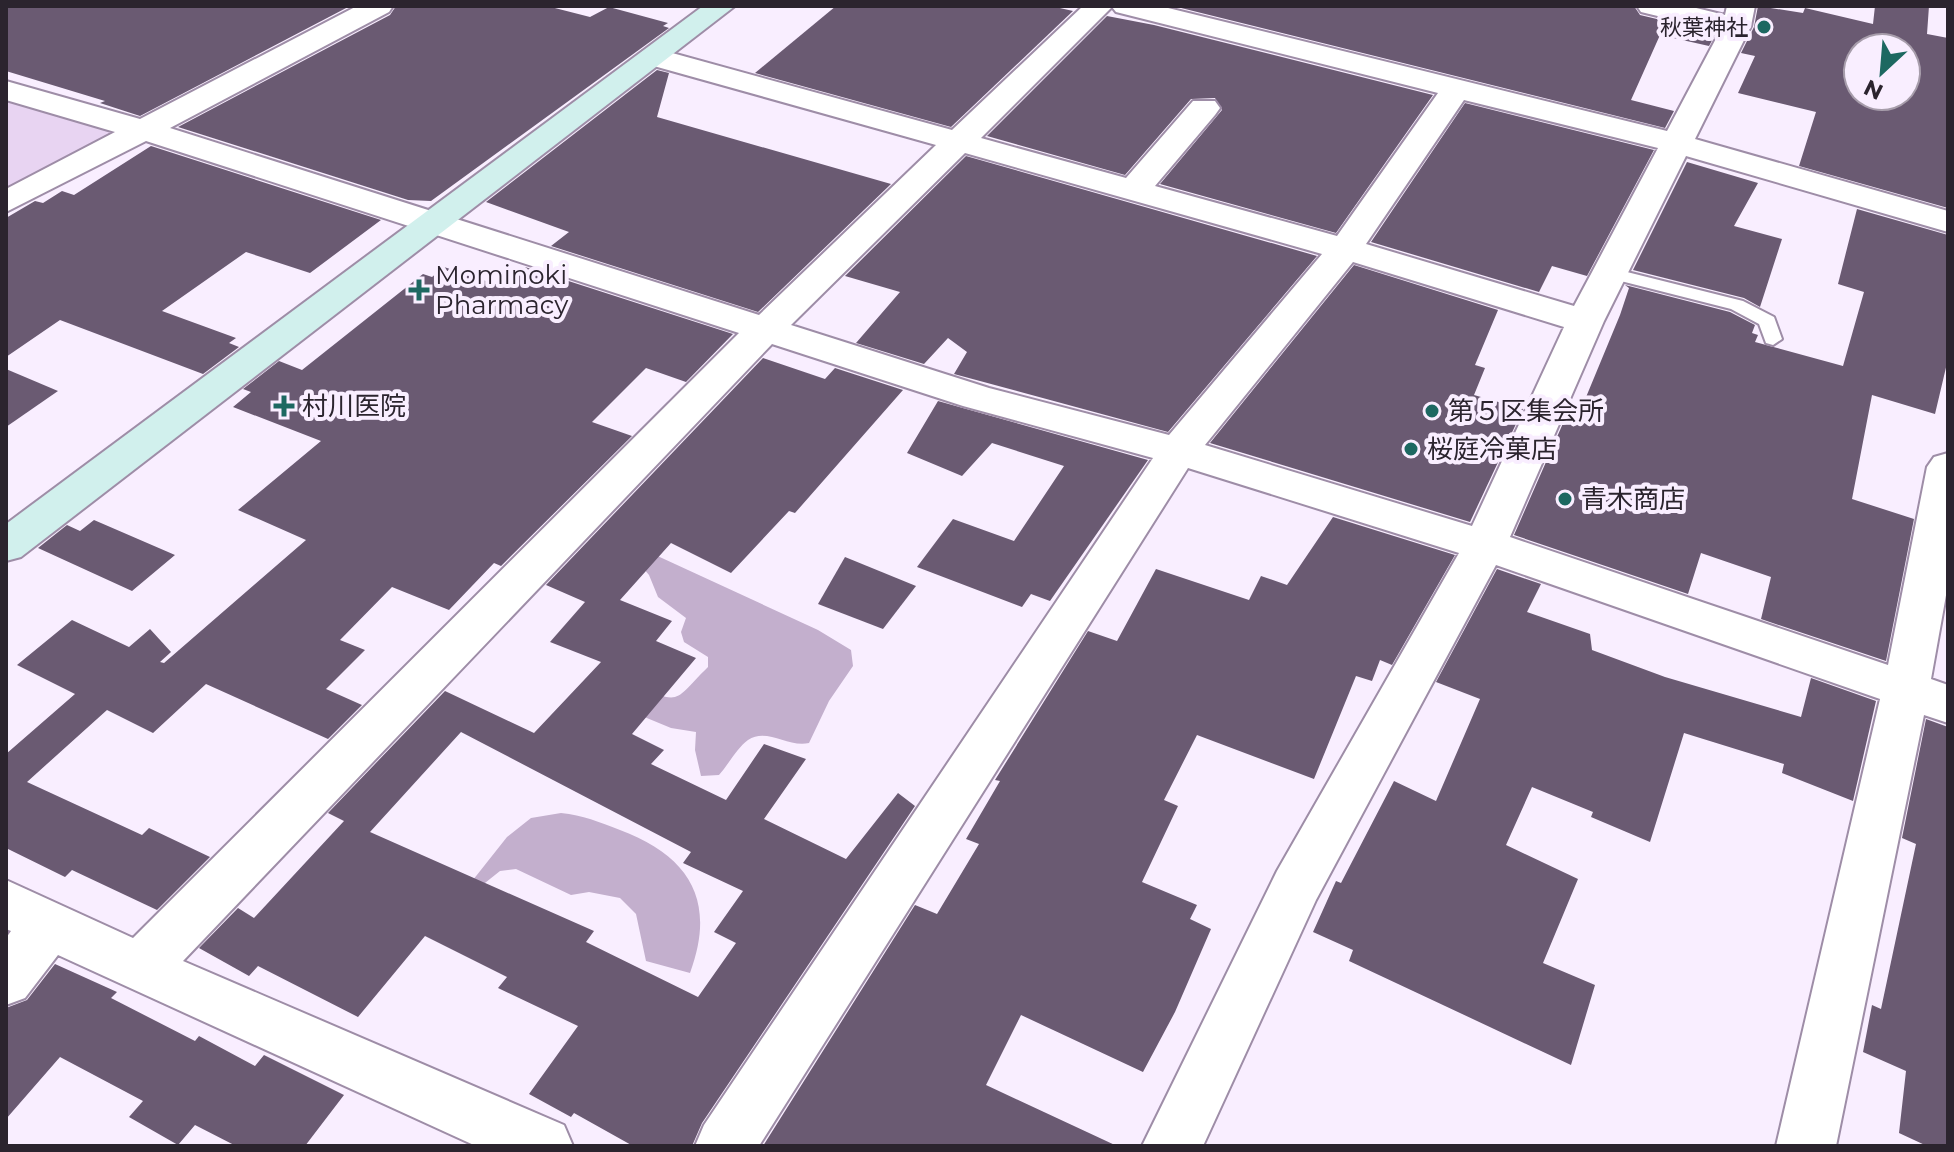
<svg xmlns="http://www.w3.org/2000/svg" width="1954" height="1152" viewBox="0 0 1954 1152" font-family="Montserrat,'Noto Sans JP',sans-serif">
  <rect width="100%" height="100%" fill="#f9eeff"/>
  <polygon fill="#e8d4f2" points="6,101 113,132 110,142 6,195"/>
  <g fill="#c3afcd">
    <path d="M638 547 818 630 851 650 853 666 829 701 809 743C788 748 767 727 748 740 737 748 728 765 719 775L701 776 695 750 696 732 671 728 642 716 636 684C682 707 674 700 708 667V657L684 642 681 632 686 618 658 597 649 575 637 561Z"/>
    <path d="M561 813C583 815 599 822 620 830 689 856 717 900 690 973L646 961 636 914 620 898 589 892 571 895 516 869 500 871 446 914 507 837 531 818Z"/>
  </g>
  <g fill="#6a5a72" fill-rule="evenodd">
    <polygon points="6,6 350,6 140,116 100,103 105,101 6,71"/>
    <polygon points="396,6 547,6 590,17 609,7 668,23 663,26 669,28 431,201 408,200 178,127 390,15"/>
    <polygon points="836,6 1051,6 1073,11 951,127 755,73"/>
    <polygon points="1173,6 1634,6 1640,15 1716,33 1709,46 1660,35 1631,100 1674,111 1665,128"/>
    <path d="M1758 6 1803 13 1805 8 1873 24 1875 6H1929L1927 34 1948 38V208L1799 166 1816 112 1738 93 1755 56 1741 53 1754 27ZM1858 48H1906V96H1858Z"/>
    <polygon points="1107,16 1154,25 1433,95 1336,233 1160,184 1222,110 1215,98 1191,99 1125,175 987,136"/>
    <polygon points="657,70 669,73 657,117 891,184 758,312 551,246 569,232 486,202"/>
    <polygon points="1465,103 1654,150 1587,276 1552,266 1539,292 1371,242"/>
    <polygon points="151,146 381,220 310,273 246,252 162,311 236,338 229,343 239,347 203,374 60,320 6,357 6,218 35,201 43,203 62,191 74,195"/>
    <polygon points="966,156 1317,256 1168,432 954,374 967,352 948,338 924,364 856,343 900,292 845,276"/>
    <polygon points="1687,162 1758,183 1734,226 1782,239 1760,307 1744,298 1633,270"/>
    <polygon points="1857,209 1948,235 1948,359 1935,414 1872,395 1852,499 1914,519 1886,661 1761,619 1771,577 1701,553 1688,594 1514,535 1564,421 1569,422 1578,400 1584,402 1620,315 1629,288 1625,285 1730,312 1755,325 1752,333 1758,335 1755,342 1843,366 1864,292 1838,284"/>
    <polygon points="1354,265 1498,310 1475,365 1485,368 1474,395 1523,409 1470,522 1210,443"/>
    <polygon points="444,267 501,286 525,267 733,334 686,382 646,368 592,422 632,436 501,566 494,563 449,610 392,587 340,640 365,650 326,689 362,705 328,739 206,684 153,733 107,710 27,782 142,835 149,828 210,857 157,910 72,870 65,877 6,848 6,754 75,694 17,665 72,620 129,647 150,629 171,652 160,662 164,663 306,540 238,510 321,441 233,407 251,392 243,389 279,361 302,370 423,274 432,277"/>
    <path d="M763 358 825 379 835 368 903 390 795 513 789 511 731 573 671 543 620 600 672 621 656 641 696 658 632 734 664 750 651 764 726 800 764 744 806 759 764 819 846 859 898 793 915 806 702 1123 692 1146H633L574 1113 571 1117 529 1094 578 1026 498 988 507 977 425 936 358 1017 258 966 249 976 199 948 238 908 254 918 344 821 328 813 445 691 534 733 601 662 550 642 585 602 546 585ZM461 732 691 852 683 863 743 891 714 932 736 943 698 997 586 942 594 931 370 832Z"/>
    <polygon points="6,369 58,391 6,427"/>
    <polygon points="938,401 1148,460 1050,601 1031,594 1022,607 917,567 953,519 1014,541 1064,466 992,443 962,476 907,453"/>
    <polygon points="1333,517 1455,555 1392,665 1380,660 1372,681 1356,676 1314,779 1197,735 1164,800 1178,806 1142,882 1197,905 1190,919 1211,929 1175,1012 1143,1072 1021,1015 986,1085 1117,1146 763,1146 915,905 937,914 979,844 966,839 1000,781 995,780 1088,631 1117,641 1156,569 1249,600 1261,576 1287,585"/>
    <polygon points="94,520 175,555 132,591 38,548 67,525 80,531"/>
    <polygon points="845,557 916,586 883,629 818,604"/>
    <polygon points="1497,569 1541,584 1527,612 1590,634 1592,650 1665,677 1801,717 1811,678 1876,701 1853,801 1782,773 1784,764 1684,733 1650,842 1591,817 1593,812 1532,787 1506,845 1578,879 1543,963 1595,985 1571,1065 1349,961 1353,950 1313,932 1336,881 1341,883 1394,781 1436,801 1480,699 1436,682"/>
    <polygon points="1926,719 1948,727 1948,1146 1927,1146 1899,1133 1906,1071 1863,1052 1872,1005 1881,1009 1916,844 1902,838"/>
    <polygon points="55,964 117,992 111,998 195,1041 199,1036 255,1066 264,1055 344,1095 305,1146 236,1146 195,1125 178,1145 129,1117 143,1101 60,1057 6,1119 6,1008 27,1000"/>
  </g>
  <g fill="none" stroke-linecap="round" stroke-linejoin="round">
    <defs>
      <polygon id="lane" points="1611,268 1743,301 1774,317 1782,339 1773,345 1766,343 1759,324 1731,309 1605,277 1605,269"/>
      <path id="street" d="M357 6H393L389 12 170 128 759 315 936 145 643 63 639 57 643 51H665L952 130 1083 6H1160L1667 131 1720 31 1641 12 1637 6H1688L1725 15 1727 6H1755L1751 26 1695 139 1948 211V232L1686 156 1604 321 1510 537 1888 665 1927 467 1934 457 1948 453V584L1931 679 1948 685V723L1924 715 1836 1146H1776L1880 699 1496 565 1316 900 1203 1146H1142L1277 871 1459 553 1188 468 759 1146H695L704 1125 1153 458 963 406 772 344 183 961 564 1125 573 1146H476L58 955 25 998 6 1005V938L11 931 6 929V880L133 938 739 333 146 141 6 212V189L115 132 6 100V81L140 119ZM1112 7 1116 12 1438 93 1337 236 1155 186 1215 115 1220 108 1215 101H1193L1126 178 981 138ZM1464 100 1658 148 1574 306 1366 244ZM965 153 1322 254 1169 435 989 388 791 325ZM1353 262 1564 327 1472 526 1205 445Z"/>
      <polygon id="secondary" points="703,6 735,6 21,557 6,561 6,524"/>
    </defs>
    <use href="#lane" stroke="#9e8da7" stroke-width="4"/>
    <use href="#street" stroke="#9e8da7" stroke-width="4"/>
    <use href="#secondary" stroke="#9e8da7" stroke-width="4"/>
    <use href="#lane" fill="#fff" fill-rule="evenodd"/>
    <use href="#street" fill="#fff" fill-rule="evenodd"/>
    <use href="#secondary" fill="#d1f0ed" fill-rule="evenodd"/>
  </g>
  <g fill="#1d6861" stroke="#f9eeff" stroke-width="3">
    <circle cx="1764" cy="27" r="8"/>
    <path d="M415 278h8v8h8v8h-8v8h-8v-8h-8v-8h8z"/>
    <path d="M280 394h8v8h8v8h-8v8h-8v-8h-8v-8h8z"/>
    <circle cx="1432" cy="411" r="8"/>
    <circle cx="1411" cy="449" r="8"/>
    <circle cx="1565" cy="499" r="8"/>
  </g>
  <g text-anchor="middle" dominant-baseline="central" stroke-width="8" stroke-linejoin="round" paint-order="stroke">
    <g font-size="22" fill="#2b242e" stroke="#f9eeff" text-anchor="end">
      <text x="1748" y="27">秋葉神社</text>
    </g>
    <g font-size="26" fill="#2b242e" stroke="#f9eeff" text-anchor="start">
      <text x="435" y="275">Mominoki<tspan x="435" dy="30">Pharmacy</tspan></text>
      <text x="302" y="406">村川医院</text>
      <text x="1448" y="411">第５区集会所</text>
      <text x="1427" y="449">桜庭冷菓店</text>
      <text x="1581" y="499">青木商店</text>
    </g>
  </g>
  <rect width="1954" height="1152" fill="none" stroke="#2b242e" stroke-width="16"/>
  <g transform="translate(1882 72) rotate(206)"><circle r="38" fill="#f9eeff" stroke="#a79dab" stroke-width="2"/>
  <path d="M0-6L14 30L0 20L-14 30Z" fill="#1d6861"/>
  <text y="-12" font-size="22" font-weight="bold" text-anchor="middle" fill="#2b242e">N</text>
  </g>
</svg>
